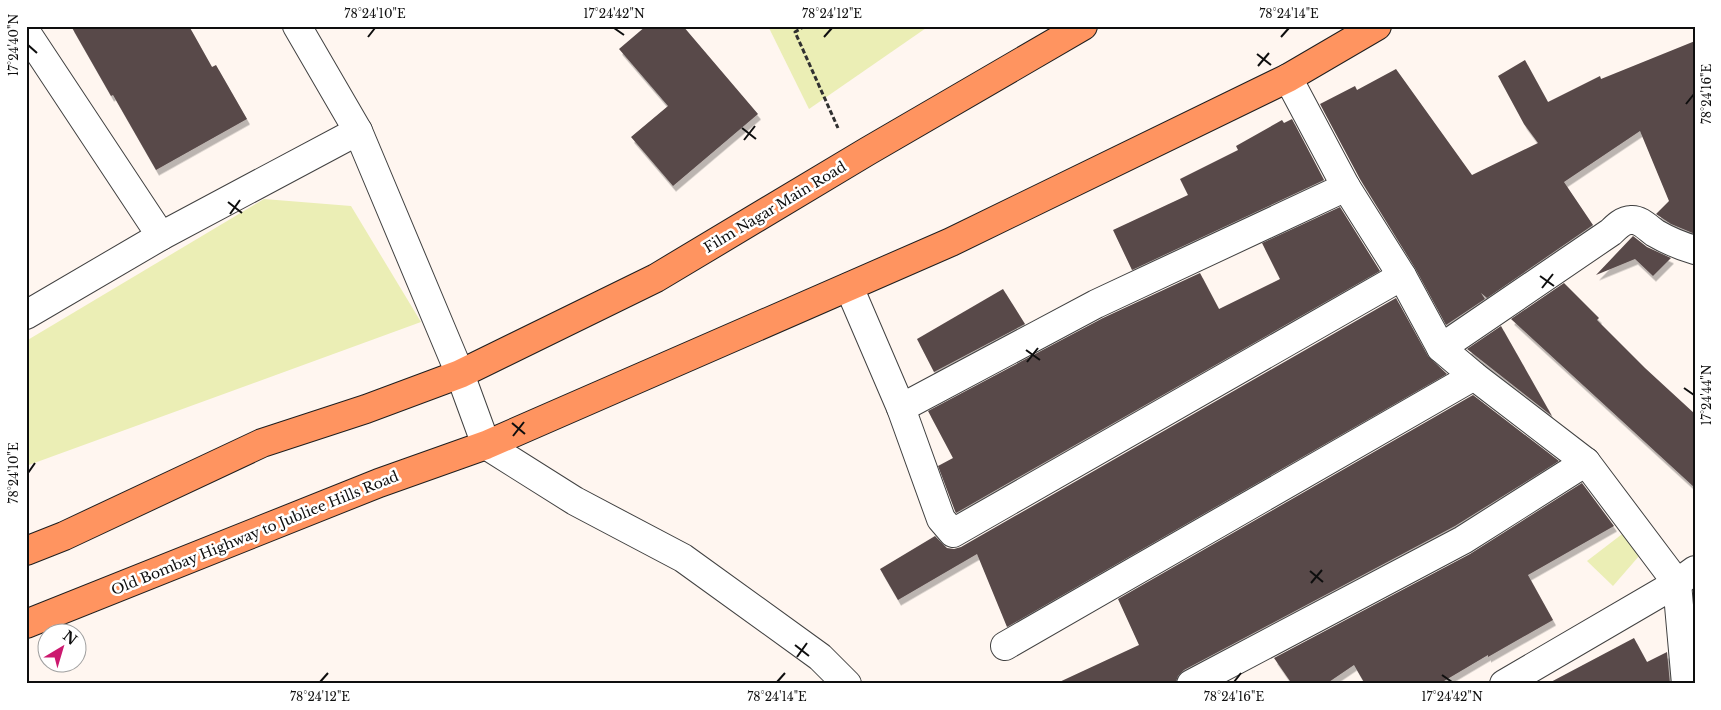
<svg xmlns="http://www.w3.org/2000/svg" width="1721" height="710" viewBox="0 0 1721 710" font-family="'Libre Baskerville',serif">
  <defs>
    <filter id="shadow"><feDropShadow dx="3" dy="5.5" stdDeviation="0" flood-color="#0004"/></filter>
  </defs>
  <rect width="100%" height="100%" fill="#fff6f0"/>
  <g fill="#ebeeb5">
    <polygon points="768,26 929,26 809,109"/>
    <polygon points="264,199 351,206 421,322 26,466 26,341"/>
    <polygon points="1630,528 1646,548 1613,586 1587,561"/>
  </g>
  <g fill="#584a4a" filter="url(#shadow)">
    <polygon points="71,26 189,26 212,67 216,65 247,119 156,170 113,95 111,96"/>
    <polygon points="646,26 683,26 758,114 673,186 631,137 668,106 619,49"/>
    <polygon points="1695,41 1695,234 1671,224 1656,214 1669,201 1640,131 1564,182 1593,225 1487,298 1481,293 1485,299 1446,325 1415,268 1360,179 1320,104 1355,86 1357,90 1396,69 1472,175 1538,143 1524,124 1498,76 1525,60 1548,102 1600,76 1601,79"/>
    <polygon points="1292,119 1324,180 1132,270 1113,230 1188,195 1180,179 1238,150 1236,146 1282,120 1284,123"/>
    <polygon points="1340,207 1380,271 956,513 955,511 938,466 953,458 928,411 1103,318 1200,273 1219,309 1280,279 1262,243"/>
    <polygon points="1633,236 1647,247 1671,258 1653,276 1635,259 1596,275"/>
    <polygon points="1564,283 1599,318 1597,320 1645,368 1695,414 1695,488 1511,319"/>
    <polygon points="1003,289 1025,324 934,372 917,339"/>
    <polygon points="1396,298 1428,356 1447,374 1007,627 977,554 898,600 880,569 935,536 947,548 954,549 961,547"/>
    <polygon points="1501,326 1552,416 1467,349"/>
    <polygon points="1473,395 1559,461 1455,526 1184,670 1178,676 1175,684 1055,684 1139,645 1118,599"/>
    <polygon points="1582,483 1614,526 1528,575 1553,620 1488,657 1488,655 1439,684 1365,684 1354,665 1326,684 1292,684 1274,658 1470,554"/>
    <polygon points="1634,638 1647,662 1667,652 1670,684 1547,684"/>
  </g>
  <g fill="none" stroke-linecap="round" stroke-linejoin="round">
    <defs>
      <g id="minor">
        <polyline points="297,26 358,131 460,374 486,445 575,501 683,558 820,657 847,684"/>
        <polyline points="26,32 161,236"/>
        <polyline points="1288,78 1346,187 1402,276 1441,348 1474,376 1586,462 1677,583 1686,684"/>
        <polyline points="849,287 901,408 941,519 953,533 1402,276"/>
        <polyline points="26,315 161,236 358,131"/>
        <path d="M1441 348 1611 232C1616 227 1623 220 1631 220 1640 219 1648 228 1655 233 1667 240 1681 246 1695 250"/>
        <polyline points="901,408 1096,304 1346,187"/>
        <polyline points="1005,646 1474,376"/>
        <polyline points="1191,684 1463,540 1586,462"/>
        <polyline points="1504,684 1677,583 1695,570"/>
      </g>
      <g id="major">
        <polyline points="26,551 64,536 262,443 366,409 460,374 656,278 868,151 1083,26"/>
        <polyline points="26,624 379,483 486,445 951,242 1288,78 1377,26"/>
      </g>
    </defs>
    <use href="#minor" stroke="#414141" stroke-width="30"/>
    <use href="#major" stroke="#1f1f1f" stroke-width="30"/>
    <polyline stroke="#303030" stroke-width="3" stroke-dasharray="5 2.5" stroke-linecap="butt" points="805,26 795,32 838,128"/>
    <use href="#minor" stroke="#fff" stroke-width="28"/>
    <use href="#major" stroke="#ff9460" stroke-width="28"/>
  </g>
  <path fill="none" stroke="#0e0e0e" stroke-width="2" d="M614 28 624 35M368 37 375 28M824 37 832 28M1281 37 1289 28M28 45 37 53M1257 54 1271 65M1258 66 1269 53M1686 104 1694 94M742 128 756 139M744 140 755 126M228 202 242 213M230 214 240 200M1540 276 1554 286M1542 288 1553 274M1026 350 1040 360M1027 362 1038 348M1684 388 1694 395M512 423 525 434M513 436 524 422M28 473 35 463M1310 571 1323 582M1311 583 1322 570M795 645 809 656M797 657 807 643M1442 675 1452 682M320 682 328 673M777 682 785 673M1234 682 1241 673"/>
  <g text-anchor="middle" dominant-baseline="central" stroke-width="5" stroke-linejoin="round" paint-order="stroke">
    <g font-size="14" fill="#0e0e0e" stroke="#fff">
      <text transform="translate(775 207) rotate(-31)">Film Nagar Main Road</text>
      <text transform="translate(255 533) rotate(-22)">Old Bombay Highway to Jubliee Hills Road</text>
    </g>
  </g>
  <rect width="1721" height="710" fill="none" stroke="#ffffff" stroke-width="55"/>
  <g transform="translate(62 648) rotate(38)"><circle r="24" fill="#ffffff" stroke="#9f9f9f"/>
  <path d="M0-4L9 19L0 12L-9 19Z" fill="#cc196f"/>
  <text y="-8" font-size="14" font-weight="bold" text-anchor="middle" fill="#0e0e0e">N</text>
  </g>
  <rect x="28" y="28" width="1666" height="654" fill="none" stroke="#0e0e0e" stroke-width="2"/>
  <g font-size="12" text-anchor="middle" fill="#0e0e0e">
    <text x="375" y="18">78°24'10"E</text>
    <text x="614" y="18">17°24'42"N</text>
    <text x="832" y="18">78°24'12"E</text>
    <text x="1289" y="18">78°24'14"E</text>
    <text transform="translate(14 45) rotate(-90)" y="4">17°24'40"N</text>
    <text transform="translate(1707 94) rotate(-90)" y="4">78°24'16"E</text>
    <text transform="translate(1707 395) rotate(-90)" y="4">17°24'44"N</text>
    <text transform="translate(14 473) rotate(-90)" y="4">78°24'10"E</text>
    <text x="320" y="701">78°24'12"E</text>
    <text x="777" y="701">78°24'14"E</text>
    <text x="1234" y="701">78°24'16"E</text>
    <text x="1452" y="701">17°24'42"N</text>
  </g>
</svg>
